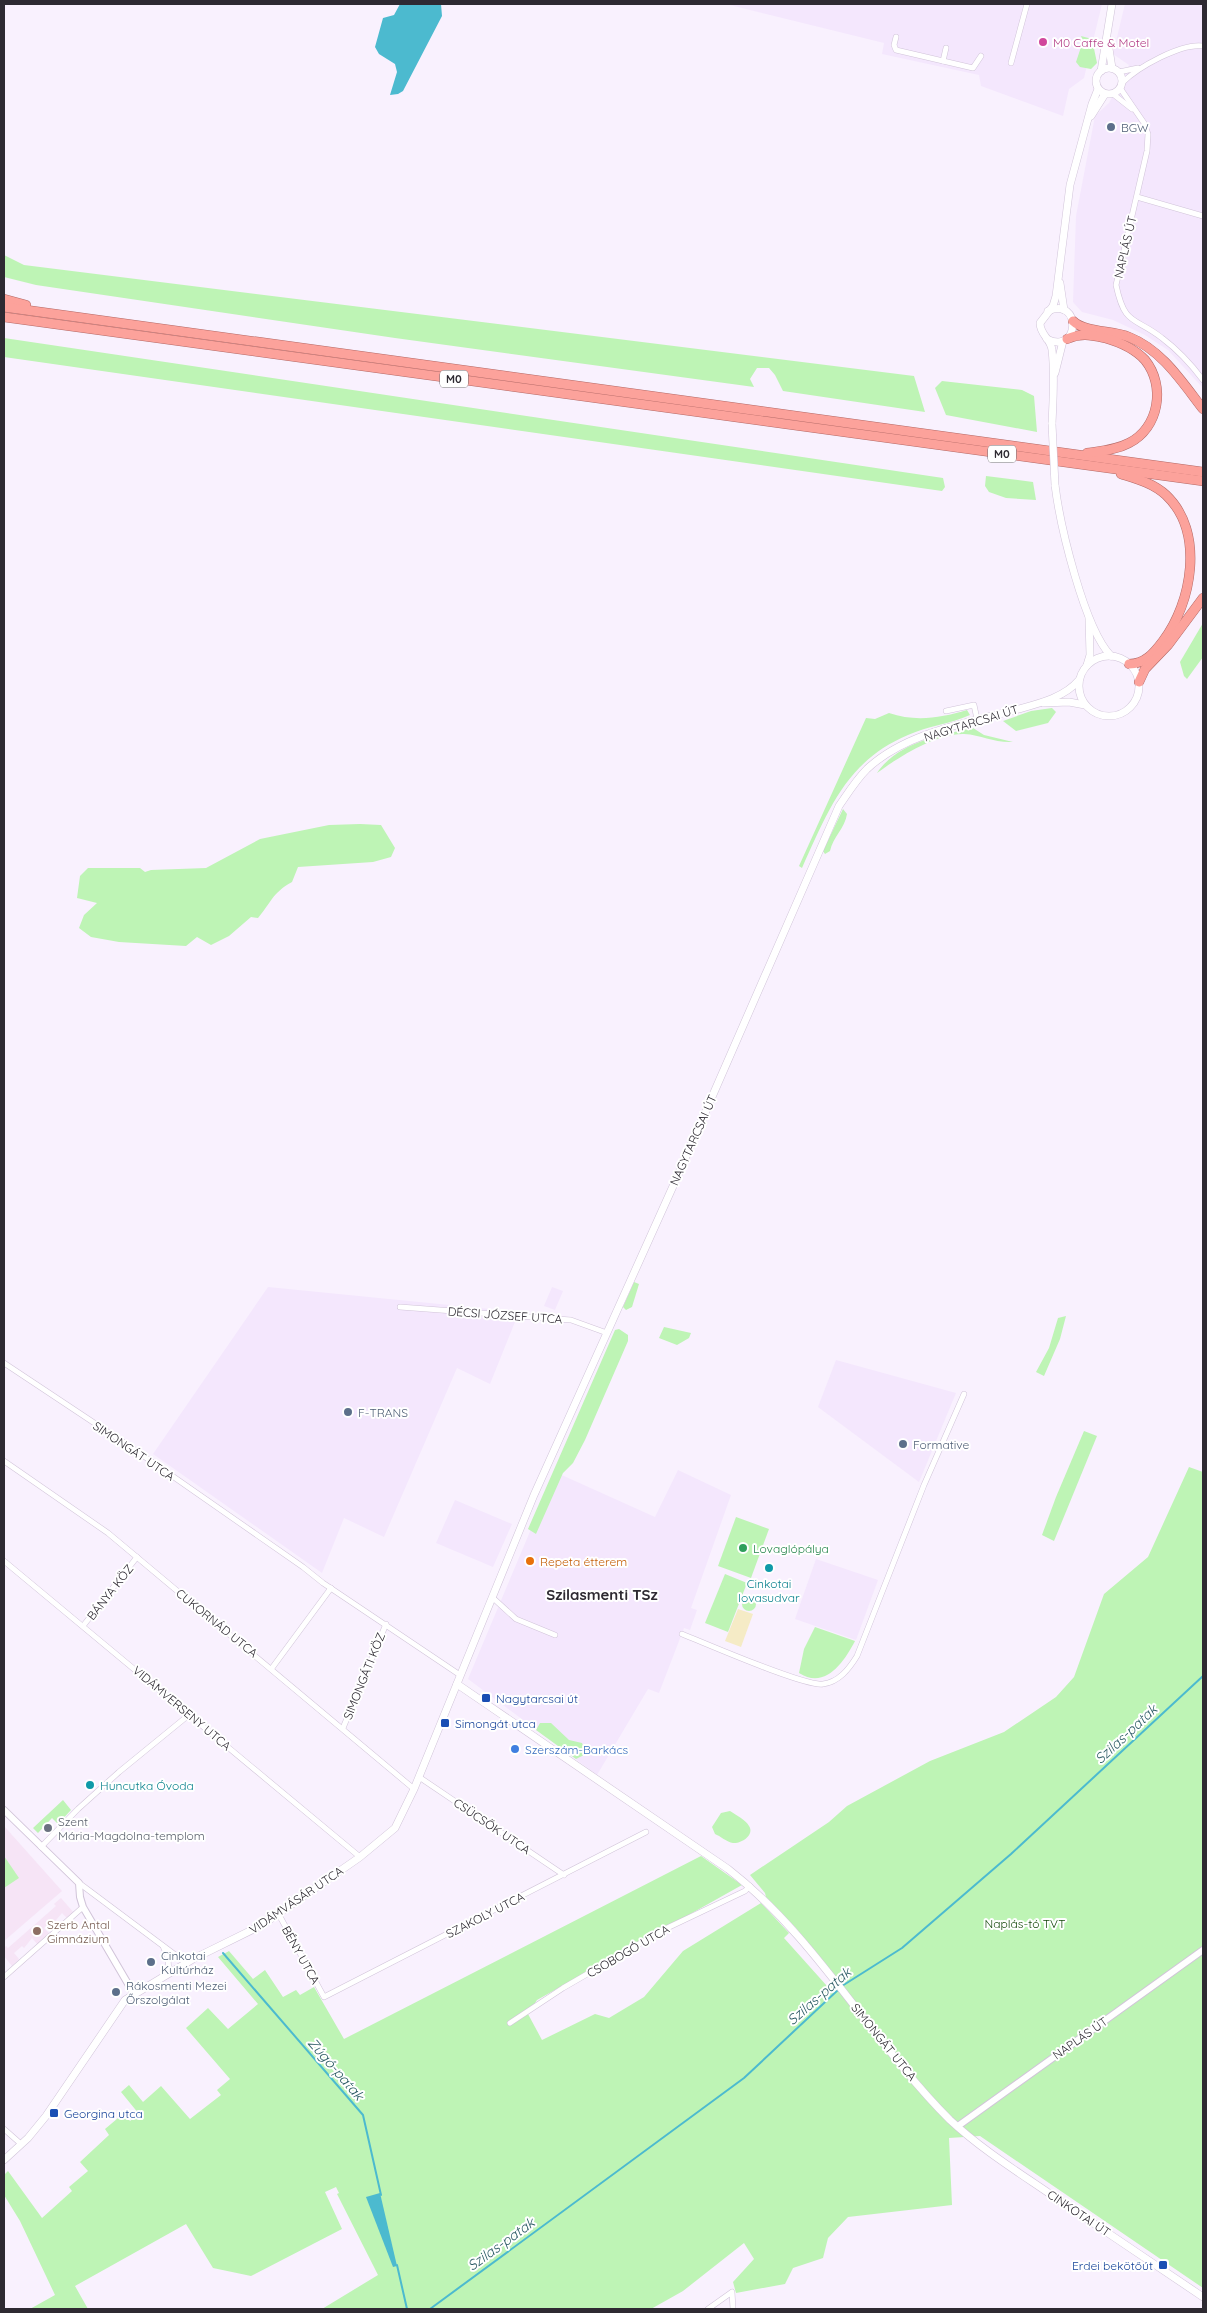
<svg xmlns="http://www.w3.org/2000/svg" width="1207" height="2313" viewBox="0 0 1207 2313" font-family="Quicksand,sans-serif">
  <rect width="100%" height="100%" fill="#f9f1fe"/>
  <g fill="#f4e7fd">
    <polygon points="726,4 1102,4 1084,78 1069,89 1063,116 981,86 979,75 882,54 884,43"/>
    <polygon points="1125,4 1203,4 1203,388 1168,350 1145,335 1113,320 1082,312 1073,302 1076,216 1095,116 1109,103 1129,65 1113,54"/>
    <polygon points="268,1287 519,1312 490,1384 457,1368 384,1537 344,1518 322,1573 153,1454"/>
    <polygon points="552,1287 563,1291 555,1310 544,1306"/>
    <polygon points="836,1360 956,1393 919,1482 818,1407"/>
    <polygon points="678,1470 731,1495 691,1608 697,1610 690,1630 684,1628 659,1693 648,1689 597,1775 468,1679 555,1472 655,1517"/>
    <polygon points="455,1500 512,1524 493,1567 436,1543"/>
    <polygon points="816,1559 878,1580 856,1640 795,1619"/>
  </g>
  <g fill="#f6e4f6">
    <polygon points="4,1826 62,1891 4,1941"/>
    <polygon points="61,1898 74,1913 68,1919 62,1913 51,1926 49,1924 44,1928 50,1934 38,1945 32,1938 24,1948 22,1946 14,1953 19,1959 12,1966 4,1956 4,1948 6,1946 8,1948 56,1906 54,1904"/>
  </g>
  <g fill="#bef4b5">
    <polygon points="1081,36 1092,39 1097,63 1091,69 1080,67 1076,62 1083,41"/>
    <polygon points="4,255 24,265 914,376 925,412 783,391 775,375 769,368 757,368 750,379 754,387 395,338 36,285 4,277"/>
    <polygon points="4,338 943,478 945,487 942,491 4,357"/>
    <polygon points="942,381 1022,390 1034,396 1037,432 946,415 935,388"/>
    <polygon points="986,476 1033,482 1036,500 1006,498 989,492 985,486"/>
    <polygon points="1203,623 1203,657 1187,679 1184,676 1180,662"/>
    <polygon points="1052,708 1056,712 1048,723 1016,731 1003,721 1031,711"/>
    <path d="M967 710 970 715C950 724 928 726 908 735 846 761 828 811 802 868L799 866 866 718 875 719 889 713C915 722 941 718 967 710Z"/>
    <path d="M973 728 984 735 1013 742C994 743 982 735 964 734 936 733 899 757 877 773 897 743 939 735 973 728Z"/>
    <path d="M843 809 847 814C845 828 833 837 830 851L825 854 823 851Z"/>
    <path d="M360 824 381 825 395 848 391 857 373 862 298 867 292 882C272 893 271 903 258 918L251 917 229 936 211 945 197 937 186 946 119 942 91 937 79 928 84 915 97 903 77 898 80 876 88 868H140L145 872 151 870 206 868 260 839 329 825Z"/>
    <polygon points="634,1282 639,1284 632,1307 626,1310 623,1307"/>
    <polygon points="1066,1316 1060,1339 1044,1376 1036,1372 1049,1348 1058,1318"/>
    <polygon points="664,1327 691,1333 689,1338 677,1345 659,1338"/>
    <polygon points="619,1329 628,1335 628,1341 585,1440 573,1463 563,1473 536,1534 528,1529 615,1330"/>
    <polygon points="1084,1431 1097,1436 1054,1541 1042,1535 1056,1497"/>
    <polygon points="1189,1467 1203,1472 1203,2288 980,2136 949,2138 952,2205 848,2217 828,2238 823,2258 793,2268 785,2284 736,2293 733,2282 754,2259 744,2243 683,2291 651,2309 322,2309 378,2275 337,2194 339,2193 336,2187 325,2192 342,2229 251,2276 213,2268 186,2224 75,2286 88,2309 30,2309 55,2295 20,2221 4,2195 4,2175 8,2171 42,2218 72,2191 69,2187 88,2171 80,2162 109,2135 105,2129 124,2113 130,2121 139,2114 121,2092 129,2085 143,2102 161,2086 190,2119 221,2095 217,2090 230,2079 186,2028 208,2008 228,2029 258,2004 218,1957 229,1951 253,1979 265,1970 283,1997 296,1990 300,1995 314,1987 344,2039 701,1856 742,1885 537,2000 528,2014 542,2040 595,2014 609,2018 644,1997 683,1951 761,1903 789,1933 784,1938 827,1986 837,1978 795,1927 766,1897 765,1893 750,1875 829,1822 847,1806 930,1761 1004,1732 1056,1697 1074,1677 1104,1594 1148,1557"/>
    <polygon points="736,1517 769,1529 751,1578 718,1566"/>
    <polygon points="725,1574 747,1583 728,1632 705,1623"/>
    <circle cx="749" cy="1604" r="7"/>
    <path d="M815 1627 855 1641C844 1662 825 1690 799 1673L804 1649Z"/>
    <polygon points="540,1723 551,1723 569,1740 582,1743 586,1754 576,1759 536,1730"/>
    <polygon points="63,1800 71,1810 58,1824 52,1818 38,1833 33,1828"/>
    <path d="M730 1811C736 1815 746 1820 749 1826 755 1835 741 1844 733 1843 727 1842 720 1836 715 1834L712 1827 721 1813Z"/>
    <polygon points="4,1856 19,1878 4,1888"/>
  </g>
  <polygon fill="#f5ebc6" points="738,1609 753,1614 741,1647 725,1641"/>
  <g fill="#4cbacf">
    <polygon points="400,4 441,4 442,16 403,91 398,94 390,95 397,72 395,64 379,54 375,47 383,18 394,15"/>
    <polygon points="380,2193 397,2266 393,2267 366,2197"/>
  </g>
  <g fill="none" stroke-linecap="round" stroke-linejoin="round">
    <g stroke="#4cbacf" stroke-width="2">
      <polyline points="223,1953 363,2115 381,2195"/>
      <polyline points="842,1986 902,1948 1011,1854 1203,1676"/>
      <polyline points="397,2265 407,2309"/>
      <polyline points="430,2309 744,2078 839,1989"/>
    </g>
    <defs>
      <g id="minor">
        <polyline points="896,37 894,45 896,50 973,68 981,56"/>
        <polyline points="943,61 946,48"/>
        <polyline points="1011,63 1027,4"/>
        <polyline points="1119,72 1138,68"/>
        <path d="M1122 83C1138 67 1181 43 1203 46"/>
        <path d="M1120 88 1144 123 1148 134 1147 151 1116 285C1125 327 1134 316 1162 338 1178 350 1191 364 1203 380"/>
        <polyline points="1113,94 1132,109"/>
        <polyline points="1137,197 1203,216"/>
        <polyline points="946,711 974,705 977,719"/>
        <polyline points="400,1307 571,1320 607,1333"/>
        <polyline points="4,1363 135,1450 303,1567 323,1583 460,1675"/>
        <polyline points="4,1461 108,1533 414,1789"/>
        <polyline points="4,1561 360,1857"/>
        <polyline points="493,1598 516,1619 555,1635"/>
        <polyline points="83,1626 137,1557"/>
        <path d="M682 1634C705 1643 805 1687 823 1684 839 1682 849 1669 857 1656L924 1485 964 1394"/>
        <polyline points="272,1668 331,1588"/>
        <polyline points="343,1728 386,1624"/>
        <polyline points="419,1777 564,1875"/>
        <polyline points="41,1847 78,1809 119,1772 190,1714"/>
        <polyline points="79,1883 186,1963"/>
        <polyline points="278,1913 324,1997 646,1832"/>
        <polyline points="163,1946 168,1958 169,1974"/>
        <polyline points="4,1977 83,1907"/>
        <polyline points="510,2023 563,1988 665,1929 745,1891 750,1886"/>
        <polyline points="4,2129 21,2144"/>
        <polyline points="708,2309 732,2292 733,2309"/>
      </g>
      <g id="tertiary">
        <polyline points="4,1810 79,1883 80,1897 83,1907 134,1994"/>
        <polyline points="958,2126 1203,1950"/>
      </g>
      <g id="secondary">
        <polyline points="1108,42 1112,68"/>
        <circle cx="1109" cy="81" r="13"/>
        <polyline points="1101,71 1112,4"/>
        <polyline points="1091,116 1105,94"/>
        <polyline points="1060,283 1064,310"/>
        <path d="M1047 339C1080 356 1082 296 1048 311"/>
        <polyline points="1055,373 1063,341"/>
        <path d="M1052 424C1053 399 1055 375 1052 350 1051 339 1040 335 1040 323L1053 306 1056 296 1070 185 1092 104 1098 89"/>
        <path d="M1055 485C1060 525 1084 628 1111 656"/>
        <circle cx="1109" cy="686" r="30"/>
        <polyline points="1087,665 1090,655 1089,619"/>
        <polyline points="1044,703 1069,702 1085,705"/>
        <path d="M457 1684 728 1869C817 1938 871 2041 950 2120 981 2149 1018 2172 1053 2196 1103 2230 1153 2263 1203 2297"/>
        <path d="M4 2160 28 2138 46 2116 125 2000 193 1959 262 1925 360 1857 395 1828 414 1789 534 1495 674 1184 839 806C848 793 856 780 867 769 905 733 966 723 1015 710 1037 704 1064 698 1079 680"/>
      </g>
      <g id="trunk">
        <polyline points="4,299 26,305"/>
        <polyline points="4,307 1203,472"/>
        <polyline points="4,317 1203,481"/>
        <path d="M1073 321C1086 333 1112 330 1129 337 1162 350 1182 382 1203 409"/>
        <path d="M1067 339C1081 333 1090 335 1105 338 1119 342 1134 348 1145 360 1166 386 1159 428 1129 443 1116 450 1101 451 1087 453"/>
        <path d="M1121 474C1137 479 1153 483 1166 495 1205 532 1192 603 1163 641 1154 653 1145 664 1129 664"/>
        <polyline points="1139,682 1145,669 1168,645 1203,598"/>
      </g>
    </defs>
    <use href="#minor" stroke="#d1c4d9" stroke-width="6"/>
    <use href="#tertiary" stroke="#d1c4d9" stroke-width="8"/>
    <use href="#secondary" stroke="#d1c4d9" stroke-width="8"/>
    <use href="#trunk" stroke="#b36966" stroke-width="10"/>
    <use href="#minor" stroke="#fff" stroke-width="5"/>
    <use href="#tertiary" stroke="#fff" stroke-width="6"/>
    <use href="#secondary" stroke="#fff" stroke-width="7"/>
    <use href="#trunk" stroke="#fca29b" stroke-width="9"/>
    <defs>
      <polyline id="secondary-bridge" points="1052,424 1055,485"/>
    </defs>
    <use href="#secondary-bridge" stroke="#d1c4d9" stroke-width="8" stroke-linecap="butt"/>
    <use href="#secondary-bridge" stroke="#fff" stroke-width="7"/>
  </g>
  <circle fill="#d1479c" stroke="#fff" stroke-width="2" cx="1043" cy="42" r="5"/>
  <g fill="#5c6f8a" stroke="#fff" stroke-width="2">
    <circle cx="1111" cy="127" r="5"/>
    <circle cx="348" cy="1412" r="5"/>
    <circle cx="903" cy="1444" r="5"/>
    <circle cx="151" cy="1962" r="5"/>
    <circle cx="116" cy="1992" r="5"/>
  </g>
  <circle fill="#2e9e5b" stroke="#fff" stroke-width="2" cx="743" cy="1548" r="5"/>
  <circle fill="#e8710a" stroke="#fff" stroke-width="2" cx="530" cy="1561" r="5"/>
  <g fill="#0f9aa8" stroke="#fff" stroke-width="2">
    <circle cx="769" cy="1568" r="5"/>
    <circle cx="90" cy="1785" r="5"/>
  </g>
  <g fill="#1a4fb4" stroke="#fff" stroke-width="2">
    <rect x="481" y="1693" width="10" height="10" rx="2.5"/>
    <rect x="440" y="1718" width="10" height="10" rx="2.5"/>
    <rect x="49" y="2108" width="10" height="10" rx="2.5"/>
    <rect x="1158" y="2260" width="10" height="10" rx="2.5"/>
  </g>
  <circle fill="#3f7fe0" stroke="#fff" stroke-width="2" cx="515" cy="1749" r="5"/>
  <circle fill="#6b7280" stroke="#fff" stroke-width="2" cx="48" cy="1828" r="5"/>
  <circle fill="#8d6e63" stroke="#fff" stroke-width="2" cx="37" cy="1931" r="5"/>
  <g text-anchor="middle" dominant-baseline="central" stroke-width="4" stroke-linejoin="round" paint-order="stroke">
    <g fill="#fff" stroke="#6d6a70" stroke-width="1">
      <rect x="440" y="370.5" width="28" height="17" rx="4"/>
      <rect x="988" y="445.5" width="28" height="17" rx="4"/>
    </g>
    <g font-size="11" font-weight="bold" fill="#2e2a32">
      <text x="454" y="379">M0</text>
      <text x="1002" y="454">M0</text>
    </g>
    <g font-size="12" fill="#b23c85" stroke="#fff" text-anchor="start">
      <text x="1053" y="42">M0 Caffe &amp; Motel</text>
    </g>
    <g font-size="12" fill="#4e5e75" stroke="#fff" text-anchor="start">
      <text x="1121" y="127">BGW</text>
      <text x="358" y="1412">F-TRANS</text>
      <text x="913" y="1444">Formative</text>
      <text x="161" y="1955">Cinkotai<tspan x="161" dy="14">Kultúrház</tspan></text>
      <text x="126" y="1985">Rákosmenti Mezei<tspan x="126" dy="14">Őrszolgálat</tspan></text>
    </g>
    <g font-size="12" fill="#2e2a32" stroke="#fff">
      <text transform="translate(1125 247) rotate(-77)">NAPLÁS ÚT</text>
      <text transform="translate(971 723) rotate(-17)">NAGYTARCSAI ÚT</text>
      <text transform="translate(693 1140) rotate(-66)">NAGYTARCSAI ÚT</text>
      <text transform="translate(505 1315) rotate(4)">DÉCSI JÓZSEF UTCA</text>
      <text transform="translate(134 1451) rotate(34)">SIMONGÁT UTCA</text>
      <text transform="translate(110 1592) rotate(-52)">BÁNYA KÖZ</text>
      <text transform="translate(217 1623) rotate(39)">CUKORNÁD UTCA</text>
      <text transform="translate(364 1676) rotate(-68)">SIMONGÁTI KÖZ</text>
      <text transform="translate(182 1708) rotate(40)">VIDÁMVERSENY UTCA</text>
      <text transform="translate(492 1826) rotate(34)">CSÜCSÖK UTCA</text>
      <text transform="translate(296 1900) rotate(-34)">VIDÁMVÁSÁR UTCA</text>
      <text transform="translate(485 1915) rotate(-27)">SZAKOLY UTCA</text>
      <text transform="translate(628 1951) rotate(-30)">CSOBOGÓ UTCA</text>
      <text transform="translate(301 1955) rotate(61)">BÉNY UTCA</text>
      <text transform="translate(1080 2038) rotate(-35)">NAPLÁS ÚT</text>
      <text transform="translate(884 2042) rotate(51)">SIMONGÁT UTCA</text>
      <text transform="translate(1079 2213) rotate(34)">CINKOTAI ÚT</text>
    </g>
    <g font-size="12" fill="#27864d" stroke="#fff" text-anchor="start">
      <text x="753" y="1548">Lovaglópálya</text>
    </g>
    <g font-size="12" fill="#c56008" stroke="#fff" text-anchor="start">
      <text x="540" y="1561">Repeta étterem</text>
    </g>
    <g font-size="12" fill="#0d838f" stroke="#fff">
      <text x="769" y="1583">Cinkotai<tspan x="769" dy="14">lovasudvar</tspan></text>
      <text x="100" y="1785" text-anchor="start">Huncutka Óvoda</text>
    </g>
    <g font-size="12" fill="#164399" stroke="#fff" text-anchor="start">
      <text x="496" y="1698">Nagytarcsai út</text>
      <text x="455" y="1723">Simongát utca</text>
      <text x="64" y="2113">Georgina utca</text>
      <text x="1153" y="2265" text-anchor="end">Erdei bekötőút</text>
    </g>
    <g font-size="12" fill="#366cbe" stroke="#fff" text-anchor="start">
      <text x="525" y="1749">Szerszám-Barkács</text>
    </g>
    <g font-size="12" fill="#5b616d" stroke="#fff" text-anchor="start">
      <text x="58" y="1821">Szent<tspan x="58" dy="14">Mária-Magdolna-templom</tspan></text>
    </g>
    <g font-size="12" fill="#134809" stroke="#fff">
      <text x="1025" y="1923">Naplás-tó TVT</text>
    </g>
    <g font-size="12" fill="#785e54" stroke="#fff" text-anchor="start">
      <text x="47" y="1924">Szerb Antal<tspan x="47" dy="14">Gimnázium</tspan></text>
    </g>
    <g font-size="14" font-style="italic" fill="#2e5d66" stroke="#fff">
      <text transform="translate(1126 1734) rotate(-43)">Szilas-patak</text>
      <text transform="translate(819 1996) rotate(-41)">Szilas-patak</text>
      <text transform="translate(336 2069) rotate(49)">Zúgó-patak</text>
      <text transform="translate(501 2244) rotate(-36)">Szilas-patak</text>
    </g>
    <g font-size="15" font-weight="bold" fill="#2e2a32" stroke="#fff">
      <text x="602" y="1594">Szilasmenti TSz</text>
    </g>
  </g>
  <rect width="1207" height="2313" fill="none" stroke="#2e2a32" stroke-width="10"/>
</svg>
